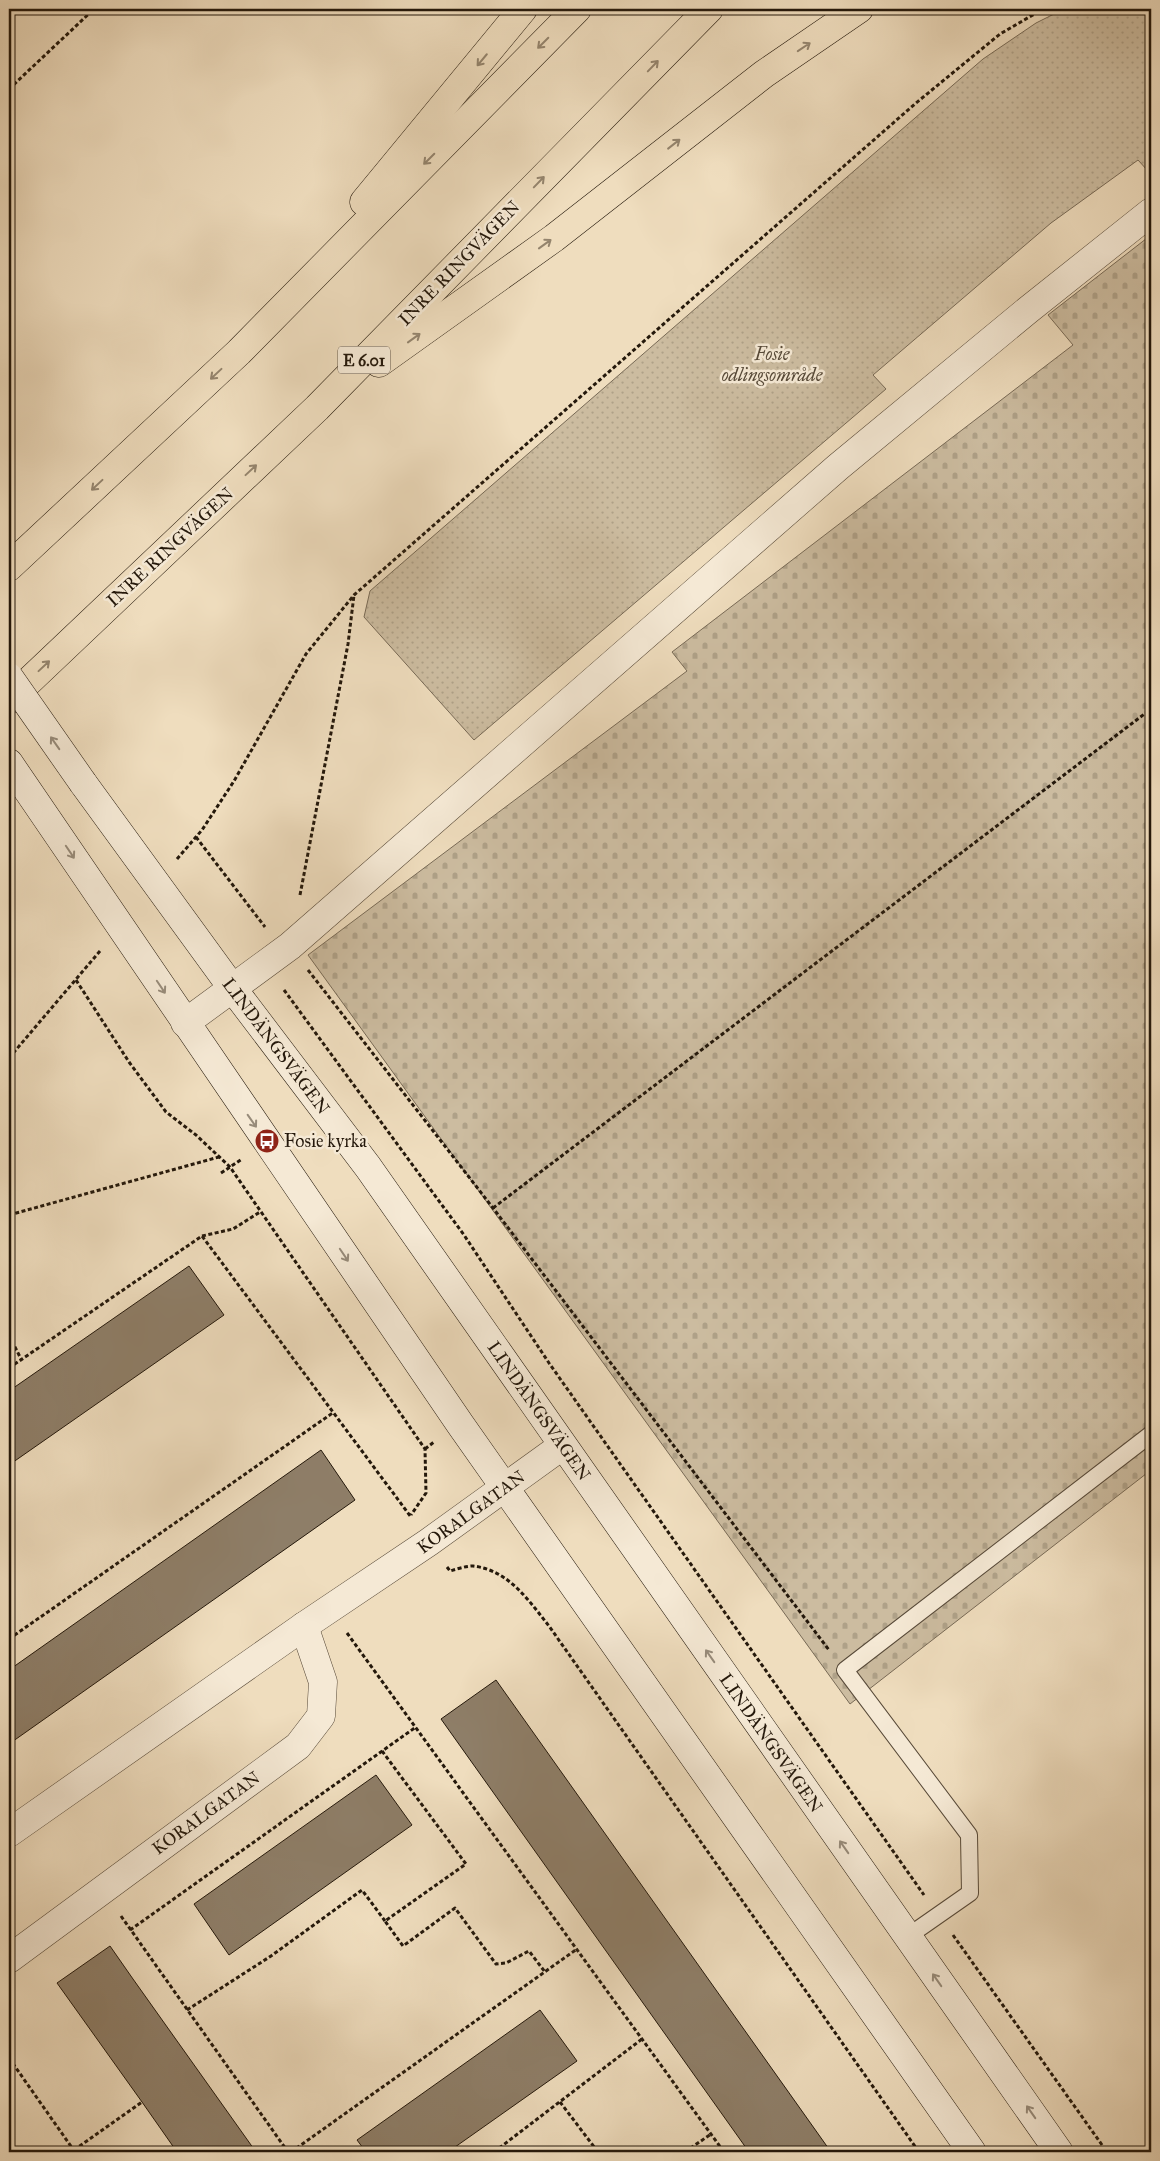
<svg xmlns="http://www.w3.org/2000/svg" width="1160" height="2161" viewBox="0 0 1160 2161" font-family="'IM FELL Great Primer',serif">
  <defs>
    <pattern id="cemetery-stones" width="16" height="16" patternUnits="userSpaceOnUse" patternTransform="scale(1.25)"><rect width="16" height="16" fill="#ccbca0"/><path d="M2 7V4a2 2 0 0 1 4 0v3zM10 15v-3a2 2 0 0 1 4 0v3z" fill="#afa188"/></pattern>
    <pattern id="park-dots" width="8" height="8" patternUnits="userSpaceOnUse" patternTransform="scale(1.25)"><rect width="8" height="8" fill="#ccbca0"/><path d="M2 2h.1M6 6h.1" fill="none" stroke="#afa188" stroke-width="1.8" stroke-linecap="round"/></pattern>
  </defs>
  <rect width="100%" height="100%" fill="#efddbe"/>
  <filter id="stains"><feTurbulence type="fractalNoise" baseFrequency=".004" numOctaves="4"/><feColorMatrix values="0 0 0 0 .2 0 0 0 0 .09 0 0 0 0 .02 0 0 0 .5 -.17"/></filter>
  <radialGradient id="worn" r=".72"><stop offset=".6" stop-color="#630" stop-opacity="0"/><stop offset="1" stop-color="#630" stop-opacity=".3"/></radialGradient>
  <polygon fill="url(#cemetery-stones)" stroke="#786a56" points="1151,235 1151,1470 850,1704 308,955 687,671 672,652 1073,345 1048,315"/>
  <polygon fill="url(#park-dots)" stroke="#786a56" points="1064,9 1151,9 1151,169 1148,171 1138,160 1051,223 873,375 886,389 474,740 364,617 370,591 983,59 1036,23"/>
  <g fill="#8e7e68" stroke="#24180b">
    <polygon points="189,1266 224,1315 9,1465 9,1391"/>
    <polygon points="321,1450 355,1500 9,1744 9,1670"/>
    <polygon points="496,1680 831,2152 749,2152 441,1719"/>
    <polygon points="376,1775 412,1825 229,1955 194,1904"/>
    <polygon points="110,1946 133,1979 256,2152 177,2152 142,2102 57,1983"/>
    <polygon points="540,2010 577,2061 448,2152 366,2152 357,2140"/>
  </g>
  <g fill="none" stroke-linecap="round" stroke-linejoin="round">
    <defs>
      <polyline id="lane" points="907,1937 970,1893 969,1835 845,1670 1151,1434"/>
      <g id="street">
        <polyline points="185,1023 290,946 838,467 1028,310 1151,212"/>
        <polyline points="9,1833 304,1626 429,1542 562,1446"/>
        <polyline points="9,1959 298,1746 321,1716 323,1682 304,1626"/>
      </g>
      <g id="secondary">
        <polyline points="9,763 460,1424 972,2152"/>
        <polyline points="83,783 233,989 368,1167 1059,2152"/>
      </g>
      <g id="highway">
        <polyline points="364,202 523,9"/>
        <polyline points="379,363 554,238 764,74 859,9"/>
        <polyline points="9,567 239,352 577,9"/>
        <polyline points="9,700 317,408 709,9"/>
      </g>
    </defs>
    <use href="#lane" stroke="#574938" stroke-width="18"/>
    <use href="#street" stroke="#574938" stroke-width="29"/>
    <use href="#secondary" stroke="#24180b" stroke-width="29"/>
    <use href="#highway" stroke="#24180b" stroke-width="29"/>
    <g stroke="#24180b" stroke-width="3" stroke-dasharray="4 2.5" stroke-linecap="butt">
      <polyline points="9,89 94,9"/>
      <polyline points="196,837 265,927"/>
      <polyline points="177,859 202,830 234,781 306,654 354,595 916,103 1000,34 1043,9"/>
      <polyline points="300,895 348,644 354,595"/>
      <polyline points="308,970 493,1208 829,1650"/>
      <polyline points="76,980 129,1062 166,1112 196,1135 230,1167 425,1449 426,1493 411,1515"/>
      <polyline points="284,990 464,1235 549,1363 924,1895"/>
      <polyline points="9,1058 100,951"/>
      <polyline points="221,1173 242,1159"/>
      <polyline points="493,1208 1151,709"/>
      <polyline points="9,1215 219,1157"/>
      <polyline points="202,1236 233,1229 260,1212"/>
      <polyline points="9,1335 21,1359"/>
      <polyline points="9,1368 202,1236 411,1517"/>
      <polyline points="425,1449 434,1442"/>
      <path d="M447 1567 450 1571C457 1569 466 1566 473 1566 509 1570 529 1601 549 1626L919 2152"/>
      <polyline points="347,1633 724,2152"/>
      <polyline points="9,1639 334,1412"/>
      <polyline points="382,1751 466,1864 385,1921 403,1946 455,1908 496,1964 506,1963 529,1951 545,1972"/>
      <polyline points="121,1916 288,2152"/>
      <polyline points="130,1930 416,1727"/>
      <polyline points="953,1935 1107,2152"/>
      <polyline points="187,2010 271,1956 362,1890 385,1921"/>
      <polyline points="9,2058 75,2152"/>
      <polyline points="560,2102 598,2152"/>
      <polyline points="74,2150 142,2102"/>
      <polyline points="291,2152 577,1949"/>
      <polyline points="494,2152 642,2039"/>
      <polyline points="685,2152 711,2134"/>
    </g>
    <use href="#lane" stroke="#f5e9d5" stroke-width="16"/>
    <use href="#street" stroke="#f5e9d5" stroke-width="28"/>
    <use href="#secondary" stroke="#f5e9d5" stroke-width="28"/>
    <use href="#highway" stroke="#efddbe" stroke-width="28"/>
    <defs>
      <polyline id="secondary-bridge" points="9,677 83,783"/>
    </defs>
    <use href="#secondary-bridge" stroke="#24180b" stroke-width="29" stroke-linecap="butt"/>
    <use href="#secondary-bridge" stroke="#f5e9d5" stroke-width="28"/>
  </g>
  <defs><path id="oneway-shaft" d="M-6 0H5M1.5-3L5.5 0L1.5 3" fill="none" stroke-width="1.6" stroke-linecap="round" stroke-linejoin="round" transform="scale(1.25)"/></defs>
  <g stroke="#94846d">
    <use href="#oneway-shaft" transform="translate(543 43) rotate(135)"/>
    <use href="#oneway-shaft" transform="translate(804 47) rotate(-34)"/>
    <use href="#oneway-shaft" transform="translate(482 60) rotate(130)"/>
    <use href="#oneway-shaft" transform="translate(653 66) rotate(-46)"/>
    <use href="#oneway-shaft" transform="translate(674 144) rotate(-38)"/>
    <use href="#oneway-shaft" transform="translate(429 159) rotate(135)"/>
    <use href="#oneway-shaft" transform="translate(539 182) rotate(-46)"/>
    <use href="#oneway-shaft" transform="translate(545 244) rotate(-36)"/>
    <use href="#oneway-shaft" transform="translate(414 338) rotate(-36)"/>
    <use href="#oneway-shaft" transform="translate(216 374) rotate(137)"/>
    <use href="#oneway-shaft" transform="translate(251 470) rotate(-43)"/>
    <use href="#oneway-shaft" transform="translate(97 485) rotate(137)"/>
    <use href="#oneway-shaft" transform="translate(44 666) rotate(-43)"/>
  </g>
  <g stroke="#978b7a">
    <use href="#oneway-shaft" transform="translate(55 743) rotate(-125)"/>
    <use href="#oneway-shaft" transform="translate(70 852) rotate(56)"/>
    <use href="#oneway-shaft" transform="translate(161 987) rotate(56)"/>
    <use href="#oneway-shaft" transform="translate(252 1121) rotate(55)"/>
    <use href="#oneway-shaft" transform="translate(344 1255) rotate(56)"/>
    <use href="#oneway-shaft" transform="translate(710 1656) rotate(-125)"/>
    <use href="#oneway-shaft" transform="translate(844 1847) rotate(-125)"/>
    <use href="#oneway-shaft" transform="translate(937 1980) rotate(-125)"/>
    <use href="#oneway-shaft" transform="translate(1031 2112) rotate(-125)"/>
  </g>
  <defs>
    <symbol id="bus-disc" viewBox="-11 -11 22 22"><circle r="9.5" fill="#8f2418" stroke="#f5e9d5"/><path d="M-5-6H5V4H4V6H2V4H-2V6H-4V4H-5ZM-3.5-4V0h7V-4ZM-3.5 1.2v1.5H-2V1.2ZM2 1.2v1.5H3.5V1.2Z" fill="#fff"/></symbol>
  </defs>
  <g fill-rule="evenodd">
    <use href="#bus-disc" x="253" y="1127" width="28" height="28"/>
  </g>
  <g text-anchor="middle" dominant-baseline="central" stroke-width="5" stroke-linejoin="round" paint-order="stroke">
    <rect fill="#f5e9d5" stroke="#635748" stroke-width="1" x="338" y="346.5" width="52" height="27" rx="4"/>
    <g font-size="16" font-weight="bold" fill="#24180b">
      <text x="364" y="360">E 6.01</text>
    </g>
    <g font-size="18" fill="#24180b" stroke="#f5e9d5">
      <text transform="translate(459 263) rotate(-46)">INRE RINGVÄGEN</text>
      <text transform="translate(170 547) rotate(-43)">INRE RINGVÄGEN</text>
      <text transform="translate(276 1046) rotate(53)">LINDÄNGSVÄGEN</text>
      <text transform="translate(539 1411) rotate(55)">LINDÄNGSVÄGEN</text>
      <text transform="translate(471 1512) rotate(-36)">KORALGATAN</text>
      <text transform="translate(771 1743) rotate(55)">LINDÄNGSVÄGEN</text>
      <text transform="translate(206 1813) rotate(-36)">KORALGATAN</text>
    </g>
    <g font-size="18" font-style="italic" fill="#564938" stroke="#f5e9d5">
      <text x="772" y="354">Fosie<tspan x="772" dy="21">odlingsområde</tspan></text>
    </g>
    <g font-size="18" fill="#24180b" stroke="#f5e9d5" text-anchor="start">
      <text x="284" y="1141">Fosie kyrka</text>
    </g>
  </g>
  <rect width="1160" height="2161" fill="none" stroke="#efddbe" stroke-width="30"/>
  <rect x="10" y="10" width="1140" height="2141" fill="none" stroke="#24180b" stroke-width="2.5"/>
  <rect x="15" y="15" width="1130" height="2131" fill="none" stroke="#24180b"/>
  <rect width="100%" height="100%" filter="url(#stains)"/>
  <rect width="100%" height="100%" fill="url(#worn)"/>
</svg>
